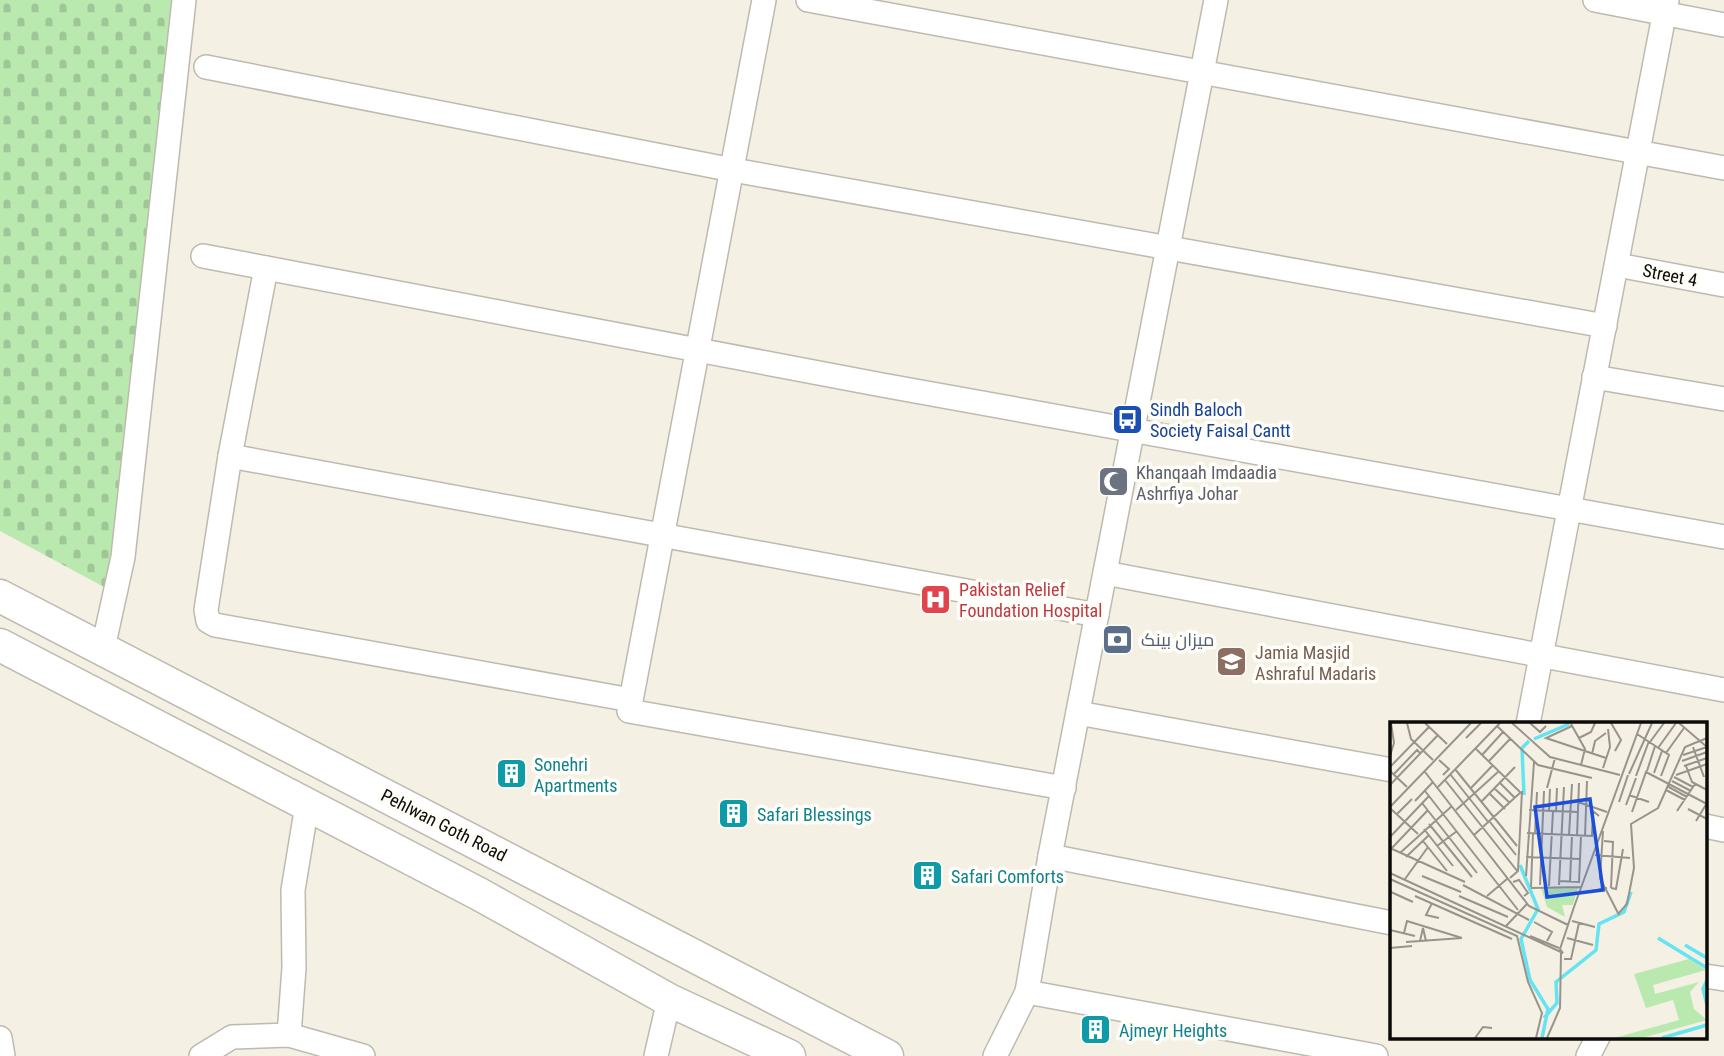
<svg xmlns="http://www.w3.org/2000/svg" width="1724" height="1056" viewBox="0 0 1724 1056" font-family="'Roboto Condensed',Cairo,sans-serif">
  <defs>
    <pattern id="cemetery-stones" width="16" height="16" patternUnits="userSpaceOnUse" patternTransform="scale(1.75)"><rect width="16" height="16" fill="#bae9b0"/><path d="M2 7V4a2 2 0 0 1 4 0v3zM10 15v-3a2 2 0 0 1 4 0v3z" fill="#9fc696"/></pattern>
  </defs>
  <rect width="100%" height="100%" fill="#f4f0e4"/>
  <polygon fill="url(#cemetery-stones)" points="0,0 175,0 121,512 106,588 0,531"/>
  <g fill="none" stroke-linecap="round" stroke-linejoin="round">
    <defs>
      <g id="minor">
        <polyline points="764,0 629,711 1064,788"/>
        <polyline points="808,0 1724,168"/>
        <polyline points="1216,0 1050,856 1027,992 1376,1056"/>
        <polyline points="1595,0 1724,25"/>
        <polyline points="206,67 733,170 1605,326"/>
        <polyline points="203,256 882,385 1724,537"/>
        <polyline points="1617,265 1724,285"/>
        <polyline points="266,268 230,456 206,610 208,621 215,625 631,700"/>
        <polyline points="1594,377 1724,399"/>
        <polyline points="230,456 1097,615"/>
        <polyline points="1105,573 1724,690"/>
        <polyline points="103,648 123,557 184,0"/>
        <polyline points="1078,713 1392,770"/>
        <polyline points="1528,724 1667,0"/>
        <polyline points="1705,826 1724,830"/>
        <polyline points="1050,856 1392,923"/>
        <polyline points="1705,976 1724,979"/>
        <polyline points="289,1035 294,968 293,890 307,805"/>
        <polyline points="0,1038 3,1056"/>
        <polyline points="201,1056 232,1037 289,1035 363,1056"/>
        <polyline points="656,1056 669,1000"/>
        <polyline points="995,1056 1027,992"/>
        <polyline points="1588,1056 1598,1037"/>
      </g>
      <g id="secondary">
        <polyline points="0,596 887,1056"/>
        <polyline points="0,645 479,894 669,1000 789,1056"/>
      </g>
    </defs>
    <use href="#minor" stroke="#bebaae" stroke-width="26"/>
    <use href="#secondary" stroke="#bebaae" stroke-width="35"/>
    <use href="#minor" stroke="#fff" stroke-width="23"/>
    <use href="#secondary" stroke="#fff" stroke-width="32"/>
  </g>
  <defs>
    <symbol id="bus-square" viewBox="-11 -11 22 22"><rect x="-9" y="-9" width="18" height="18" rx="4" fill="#1a4fb4" stroke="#fffdf8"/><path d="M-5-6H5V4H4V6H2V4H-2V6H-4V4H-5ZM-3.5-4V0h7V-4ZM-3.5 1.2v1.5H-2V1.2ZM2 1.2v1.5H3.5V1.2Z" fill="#fff"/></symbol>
    <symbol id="mosque-square" viewBox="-11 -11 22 22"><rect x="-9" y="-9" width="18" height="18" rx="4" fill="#6b7280" stroke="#fffdf8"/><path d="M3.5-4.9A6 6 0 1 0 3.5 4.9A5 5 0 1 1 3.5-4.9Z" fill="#fff"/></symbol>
    <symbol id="hospital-square" viewBox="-11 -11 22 22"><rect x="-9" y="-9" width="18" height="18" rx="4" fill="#e0444e" stroke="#fffdf8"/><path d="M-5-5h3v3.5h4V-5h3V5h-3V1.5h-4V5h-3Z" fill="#fff"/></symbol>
    <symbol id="bank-square" viewBox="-11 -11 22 22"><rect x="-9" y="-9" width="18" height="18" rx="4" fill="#5c6f8a" stroke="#fffdf8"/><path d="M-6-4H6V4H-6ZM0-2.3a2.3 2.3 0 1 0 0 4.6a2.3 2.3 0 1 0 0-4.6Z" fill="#fff"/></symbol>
    <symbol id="university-square" viewBox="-11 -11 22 22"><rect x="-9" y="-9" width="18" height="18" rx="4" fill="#8d6e63" stroke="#fffdf8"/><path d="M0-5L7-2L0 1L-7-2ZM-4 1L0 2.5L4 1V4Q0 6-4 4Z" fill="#fff"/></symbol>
    <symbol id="building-square" viewBox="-11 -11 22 22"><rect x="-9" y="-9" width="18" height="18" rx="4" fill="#0f9aa8" stroke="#fffdf8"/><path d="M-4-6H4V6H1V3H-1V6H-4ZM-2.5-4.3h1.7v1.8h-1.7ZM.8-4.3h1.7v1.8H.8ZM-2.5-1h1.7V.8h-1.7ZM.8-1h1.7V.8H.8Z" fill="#fff"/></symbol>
  </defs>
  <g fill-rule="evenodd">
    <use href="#bus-square" x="1110" y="402" width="35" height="35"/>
    <use href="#mosque-square" x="1096" y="464" width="35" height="35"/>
    <use href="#hospital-square" x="918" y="582" width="35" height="35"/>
    <use href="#bank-square" x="1100" y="622" width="35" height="35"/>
    <use href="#university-square" x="1214" y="644" width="35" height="35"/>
    <use href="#building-square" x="494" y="756" width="35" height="35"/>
    <use href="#building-square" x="716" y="796" width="35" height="35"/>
    <use href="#building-square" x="910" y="858" width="35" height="35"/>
    <use href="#building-square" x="1078" y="1012" width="35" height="35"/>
  </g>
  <g text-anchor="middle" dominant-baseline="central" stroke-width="7" stroke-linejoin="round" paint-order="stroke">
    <g font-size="18" fill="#0d0b08" stroke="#fffdf8">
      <text transform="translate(1670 275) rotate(11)">Street 4</text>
      <text transform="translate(444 825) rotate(27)">Pehlwan Goth Road</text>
    </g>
    <g font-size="18" fill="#164399" stroke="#fffdf8" text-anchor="start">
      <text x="1150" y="409">Sindh Baloch<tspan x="1150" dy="21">Society Faisal Cantt</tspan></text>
    </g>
    <g font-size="18" fill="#5b616d" stroke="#fffdf8" text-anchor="start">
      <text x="1136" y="472">Khanqaah Imdaadia<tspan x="1136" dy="21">Ashrfiya Johar</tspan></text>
    </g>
    <g font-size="18" fill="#be3a42" stroke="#fffdf8" text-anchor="start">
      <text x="959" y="589">Pakistan Relief<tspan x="959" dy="21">Foundation Hospital</tspan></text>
    </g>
    <g font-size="18" fill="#4e5e75" stroke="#fffdf8" text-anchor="start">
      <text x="1141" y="639">میزان بینک</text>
    </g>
    <g font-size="18" fill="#785e54" stroke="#fffdf8" text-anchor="start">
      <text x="1255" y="652">Jamia Masjid<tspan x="1255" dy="21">Ashraful Madaris</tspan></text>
    </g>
    <g font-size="18" fill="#0d838f" stroke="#fffdf8" text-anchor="start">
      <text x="534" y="764">Sonehri<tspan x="534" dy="21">Apartments</tspan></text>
      <text x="757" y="814">Safari Blessings</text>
      <text x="951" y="876">Safari Comforts</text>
      <text x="1119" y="1030">Ajmeyr Heights</text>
    </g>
  </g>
  <g transform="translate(1390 722)">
    <rect width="317" height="317" fill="#f4f0e4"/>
    <path d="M299 237 316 248 263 263 265 272 309 260 300 270 304 287 317 298 252 316H224L289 298 283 278 256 286 244 252Z" fill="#bae9b0"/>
    <path d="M188 165 183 183H172L175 195 157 185 151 166Z" fill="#bae9b0"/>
    <path fill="none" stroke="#63e4f0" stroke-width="3.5" d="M144 17 179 2M134 73 132 26 139 19M130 143 148 187 131 217 140 258 158 287 152 316M268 216 317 246M295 223 317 236M317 258 313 267 317 283M154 296 167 281 166 260 206 228 209 202 234 190 241 170M272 316 317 303"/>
    <path fill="none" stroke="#98948c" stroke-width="2" d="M17 1 21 17 43 38M35 1 57 22M122 1 160 35 230 53M140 1 150 10 156 4M221 1 231 18 225 29M289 1 317 25M181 2 195 27 191 43M107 4 148 43 202 56M182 4 156 16 216 36M247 12 279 33 271 54M76 16 91 1M189 16 201 10 205 1M260 20 274 1M303 25 314 55M85 26 130 70M268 26 286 1M276 31 294 6M202 32 205 19 216 11M92 33 113 10M293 33 317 25M0 34 4 21 1 1M49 38 59 47 53 53M99 39 120 17M292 39 317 30M294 44 317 36M296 44 302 60 317 68M0 45 39 5M213 46 220 25 218 7M65 47 127 124M0 49 17 65M257 49 265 24M35 50 139 184 178 203M264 51 272 29M4 52 27 28 30 31M60 52 99 101M239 52 262 1M286 53 317 42M246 54 259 19M284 55 303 65M55 58 128 150M282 59 301 69M109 60 125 76M0 63 48 13M277 64 297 75M48 65 110 1M81 66 103 43M104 66 120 81M157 66 165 36M276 68 295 78M35 69 128 188M99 71 115 87M239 73 259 80M25 79 43 60M92 79 125 45M188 80 217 90M229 80 238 53M32 81 87 151M236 83 246 56M0 85 81 1M1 87 28 112M298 87 317 97M66 88 109 49M139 88 188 90M159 89 160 67M166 89 167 66M287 89 305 62M242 90 256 50 317 82M7 92 22 77M306 99 317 81M100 100 126 133M39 102 82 155M34 107 63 144M213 109 210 156 229 193M137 111 202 114 203 89 209 94M145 111 147 70M84 113 131 70M179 113 182 62M187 114 189 61M195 114 197 59M0 115 39 74M33 119 57 149M214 119 223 120 221 166M47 124 67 109M0 126 75 160M1 127 38 88M10 131 62 84M205 133 240 136M16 135 39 113M136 135 190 137 191 114M0 151 173 231 170 227 184 185 251 1M32 154 71 170M136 154 144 40M120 156 128 149 132 69M0 157 127 214 138 260 152 291 146 316M15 157 38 125M170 159 189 160 190 137M123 160 129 158 138 171 134 174M180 160 182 113M73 163 139 198M150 163 154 69M169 163 174 65M159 164 163 89M141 165 143 111M141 166 191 165M221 166 226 167 233 127M1 170 23 180M191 171 217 166M25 174 122 217M69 174 118 195M97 174 117 157M42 181 36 193 49 196M228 192 237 182 244 146 241 102 268 86 295 25 317 16M182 199 205 205M144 200 162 210 157 219M116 204 137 182M0 208 25 214M14 211 17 199 72 216M140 214 169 226M177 216 203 223M30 219 33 206 36 219M16 220 72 216M0 226 22 224M174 237H181L189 201M85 316 93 305 102 306M157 316 170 286 171 231"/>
    <path fill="#1d4ed8" fill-opacity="0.15" stroke="#1d4ed8" stroke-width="3.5" d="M200 77 213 168 157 175 145 85Z"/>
    <rect width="317" height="317" fill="none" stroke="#0d0b08" stroke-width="3.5"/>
  </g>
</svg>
